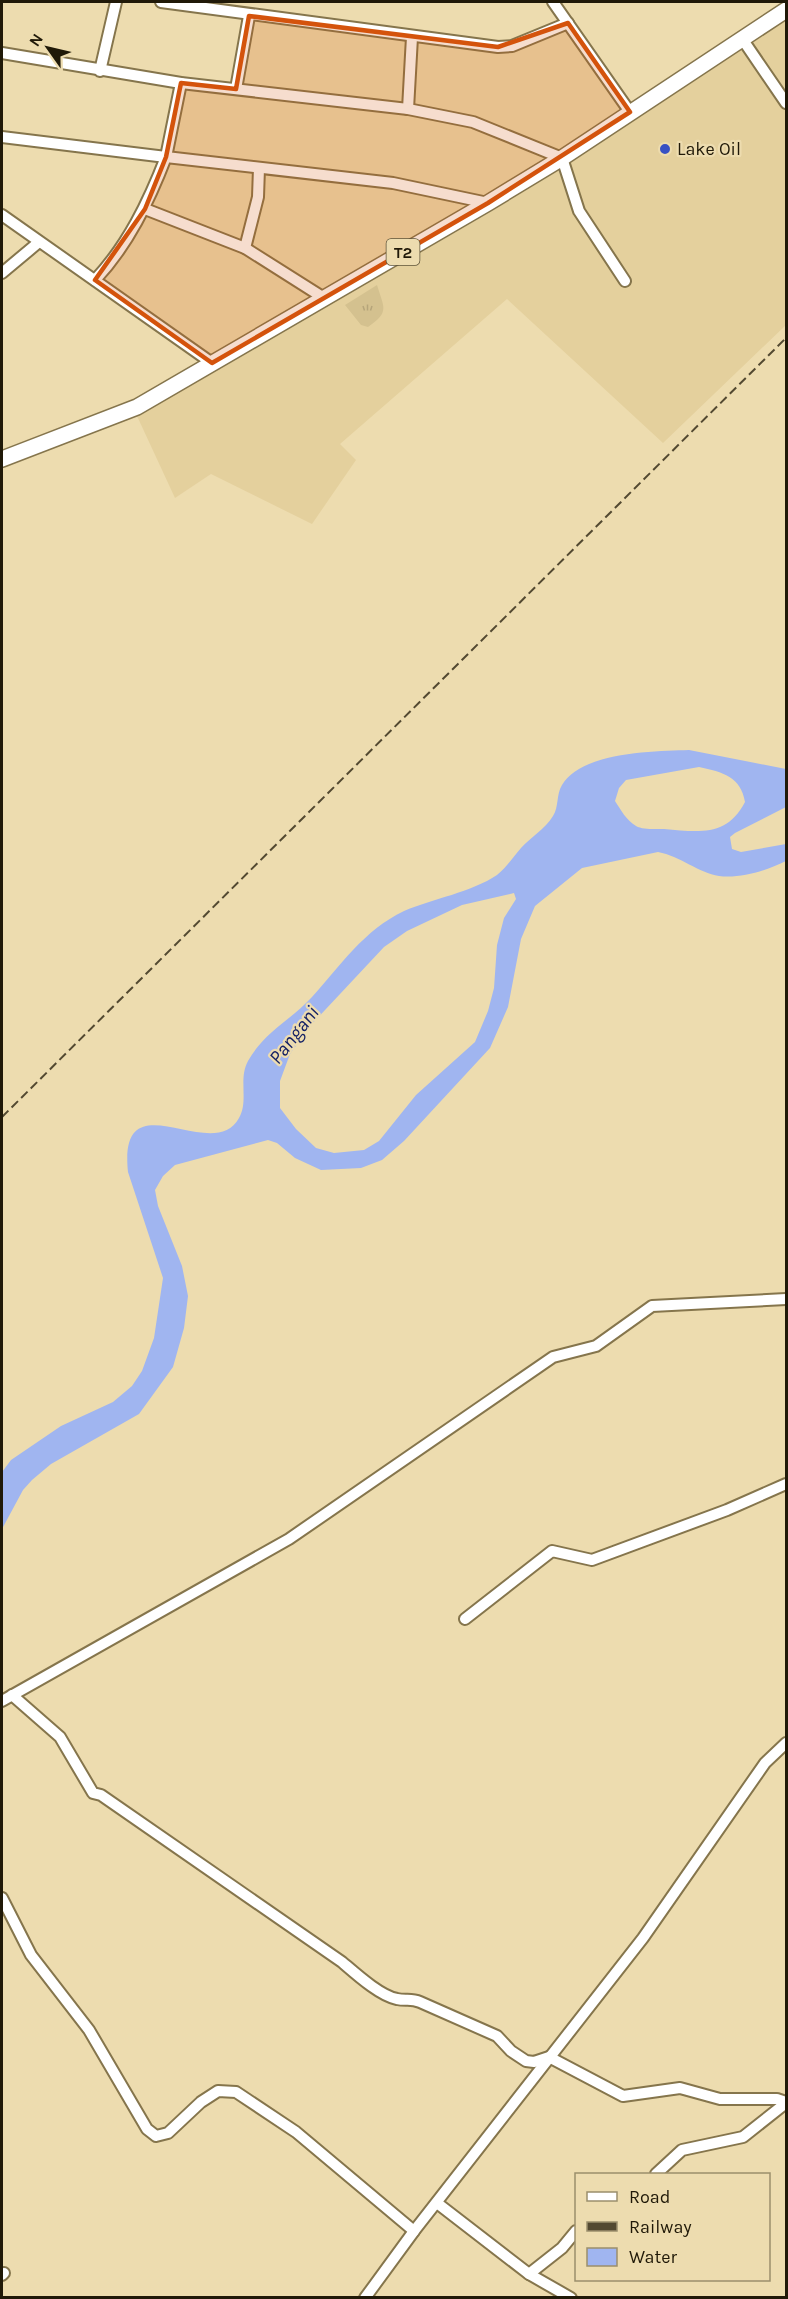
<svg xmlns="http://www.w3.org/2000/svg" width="788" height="2299" viewBox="0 0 788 2299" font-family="Karla,sans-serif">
  <defs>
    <pattern id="grass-tufts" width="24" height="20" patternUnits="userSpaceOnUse" patternTransform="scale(1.5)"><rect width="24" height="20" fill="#d4c18f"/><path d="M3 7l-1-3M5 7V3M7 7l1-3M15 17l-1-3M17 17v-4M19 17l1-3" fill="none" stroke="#b6a57a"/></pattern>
  </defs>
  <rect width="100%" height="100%" fill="#eddcaf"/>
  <polygon fill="#e4d09d" points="786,20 786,325 663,443 507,299 340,444 356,460 312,524 211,474 175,498 137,416 492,211 567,165"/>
  <path fill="url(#grass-tufts)" d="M377 285C384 308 390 312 368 327L361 325 345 305Z"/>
  <path fill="#a0b5f0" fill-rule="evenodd" d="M689 750 786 769V807L735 833 730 837 732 849 741 852 786 844V861C768 870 740 879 719 876 699 873 680 856 658 852L582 868 535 906 521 939 508 1007 490 1048 404 1141 382 1160 361 1168 321 1170 295 1158 277 1143 268 1140 175 1165 163 1176 155 1190 158 1206 182 1266 188 1296 184 1328 173 1367 139 1414 51 1464 32 1480 23 1490 2 1529V1472L11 1460 61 1426 113 1402 132 1386 142 1371 154 1338 163 1278 128 1172C118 1076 213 1166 239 1118 249 1101 238 1079 248 1061 265 1031 290 1021 312 997 340 966 364 930 404 911 432 899 472 892 497 875 507 867 513 857 521 848 531 837 545 829 553 816 559 807 556 795 562 785 581 752 655 751 689 750ZM699 767C723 772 741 777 745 802 727 837 699 832 664 829 656 829 643 830 636 826 626 820 621 810 615 801L619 788 626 780ZM514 893 516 899 504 918 497 945 494 988 488 1011 475 1042 416 1095 379 1141 364 1150 334 1153 316 1148 296 1129 280 1108V1081L290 1054 311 1025 384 947 407 931 462 905Z"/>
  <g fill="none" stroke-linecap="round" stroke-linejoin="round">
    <defs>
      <g id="minor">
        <polyline points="161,2 498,47 512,46 568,23"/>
        <polyline points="553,2 630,112"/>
        <polyline points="743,40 786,103"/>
        <polyline points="2,53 181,83 408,109 473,122 562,158 579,211 625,281"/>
        <polyline points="100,71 116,2"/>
        <polyline points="236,89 249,16"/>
        <polyline points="408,109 412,37"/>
        <polyline points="2,137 166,157 181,83"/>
        <polyline points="145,209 245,248 324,298"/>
        <polyline points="2,215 212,363"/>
        <polyline points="245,248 258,197 259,168"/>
        <polyline points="2,273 39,242"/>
        <path d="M95 280C128 245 149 201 166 157L393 183 488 203"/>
        <polyline points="465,1619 552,1551 592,1560 727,1510 786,1484"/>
        <path d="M12 1695 60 1737 93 1793 101 1795 342 1962C355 1973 380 1996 397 1999 406 2001 411 1998 420 2002L497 2036 511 2051 526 2061 534 2062 549 2057 623 2096 680 2088 720 2099H777L786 2102"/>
        <polyline points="2,1701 289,1539 553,1357 596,1346 652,1306 786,1299"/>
        <polyline points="2,1898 31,1955 89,2030 147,2129 156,2136 168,2133 201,2102 218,2091 236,2092 296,2132 414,2231"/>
        <polyline points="656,2174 682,2150 743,2137 786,2103"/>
        <polyline points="437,2203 529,2274 562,2248 576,2231"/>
        <polyline points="529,2274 571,2298"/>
        <polyline points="2,2275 4,2273"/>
        <polyline points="365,2298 414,2231 643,1938 765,1763 786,1743"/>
      </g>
      <polyline id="highway" points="2,459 137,407 488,203 562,158 786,10"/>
    </defs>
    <use href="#minor" stroke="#85754c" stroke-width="14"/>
    <use href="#highway" stroke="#85754c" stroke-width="18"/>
    <use href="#minor" stroke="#fff" stroke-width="10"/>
    <use href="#highway" stroke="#fff" stroke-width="15"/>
    <polyline stroke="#534931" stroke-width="2" stroke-dasharray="9 4.5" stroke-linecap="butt" points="2,1117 786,338"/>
  </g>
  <path fill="#d4530c" fill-opacity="0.2" stroke="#d4530c" stroke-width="4.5" stroke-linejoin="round" d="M249 16 498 47 568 23 630 112 488 203 212 363 95 280 145 209 166 157 181 83 236 89Z"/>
  <circle fill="#3851c3" stroke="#eddcaf" stroke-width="2" cx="665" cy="149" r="6"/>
  <g text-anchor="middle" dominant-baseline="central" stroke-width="4.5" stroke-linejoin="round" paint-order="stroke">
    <rect fill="#eddcaf" stroke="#5e543a" stroke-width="1.5" x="386.5" y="239" width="33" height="26" rx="4.5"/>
    <g font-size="16" font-weight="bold" fill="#201908">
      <text x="403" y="252">T2</text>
    </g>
    <g font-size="18" fill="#201908" stroke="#eddcaf" text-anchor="start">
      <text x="677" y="149">Lake Oil</text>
    </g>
    <g font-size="20" font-style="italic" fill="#152265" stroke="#eddcaf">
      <text transform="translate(294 1035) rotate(-52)">Pangani</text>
    </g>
  </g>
  <rect width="788" height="2299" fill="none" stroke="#201908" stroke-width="6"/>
  <rect x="575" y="2173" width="195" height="108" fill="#eddcaf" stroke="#9b8e6c" stroke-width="1.5"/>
  <rect x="587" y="2192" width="30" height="9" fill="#ffffff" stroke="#9b8e6c" stroke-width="1.5"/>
  <text x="629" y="2203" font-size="18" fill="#201908">Road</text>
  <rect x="587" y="2222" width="30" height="9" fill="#534931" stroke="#9b8e6c" stroke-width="1.5"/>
  <text x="629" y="2233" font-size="18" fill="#201908">Railway</text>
  <rect x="587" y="2248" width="30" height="18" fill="#a0b5f0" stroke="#9b8e6c" stroke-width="1.5"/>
  <text x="629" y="2263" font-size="18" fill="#201908">Water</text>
  <g transform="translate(48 48) rotate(304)" stroke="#eddcaf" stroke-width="4.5" paint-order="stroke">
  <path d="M0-4.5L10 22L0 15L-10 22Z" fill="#201908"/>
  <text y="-9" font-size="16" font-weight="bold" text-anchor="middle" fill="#201908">N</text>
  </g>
</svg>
